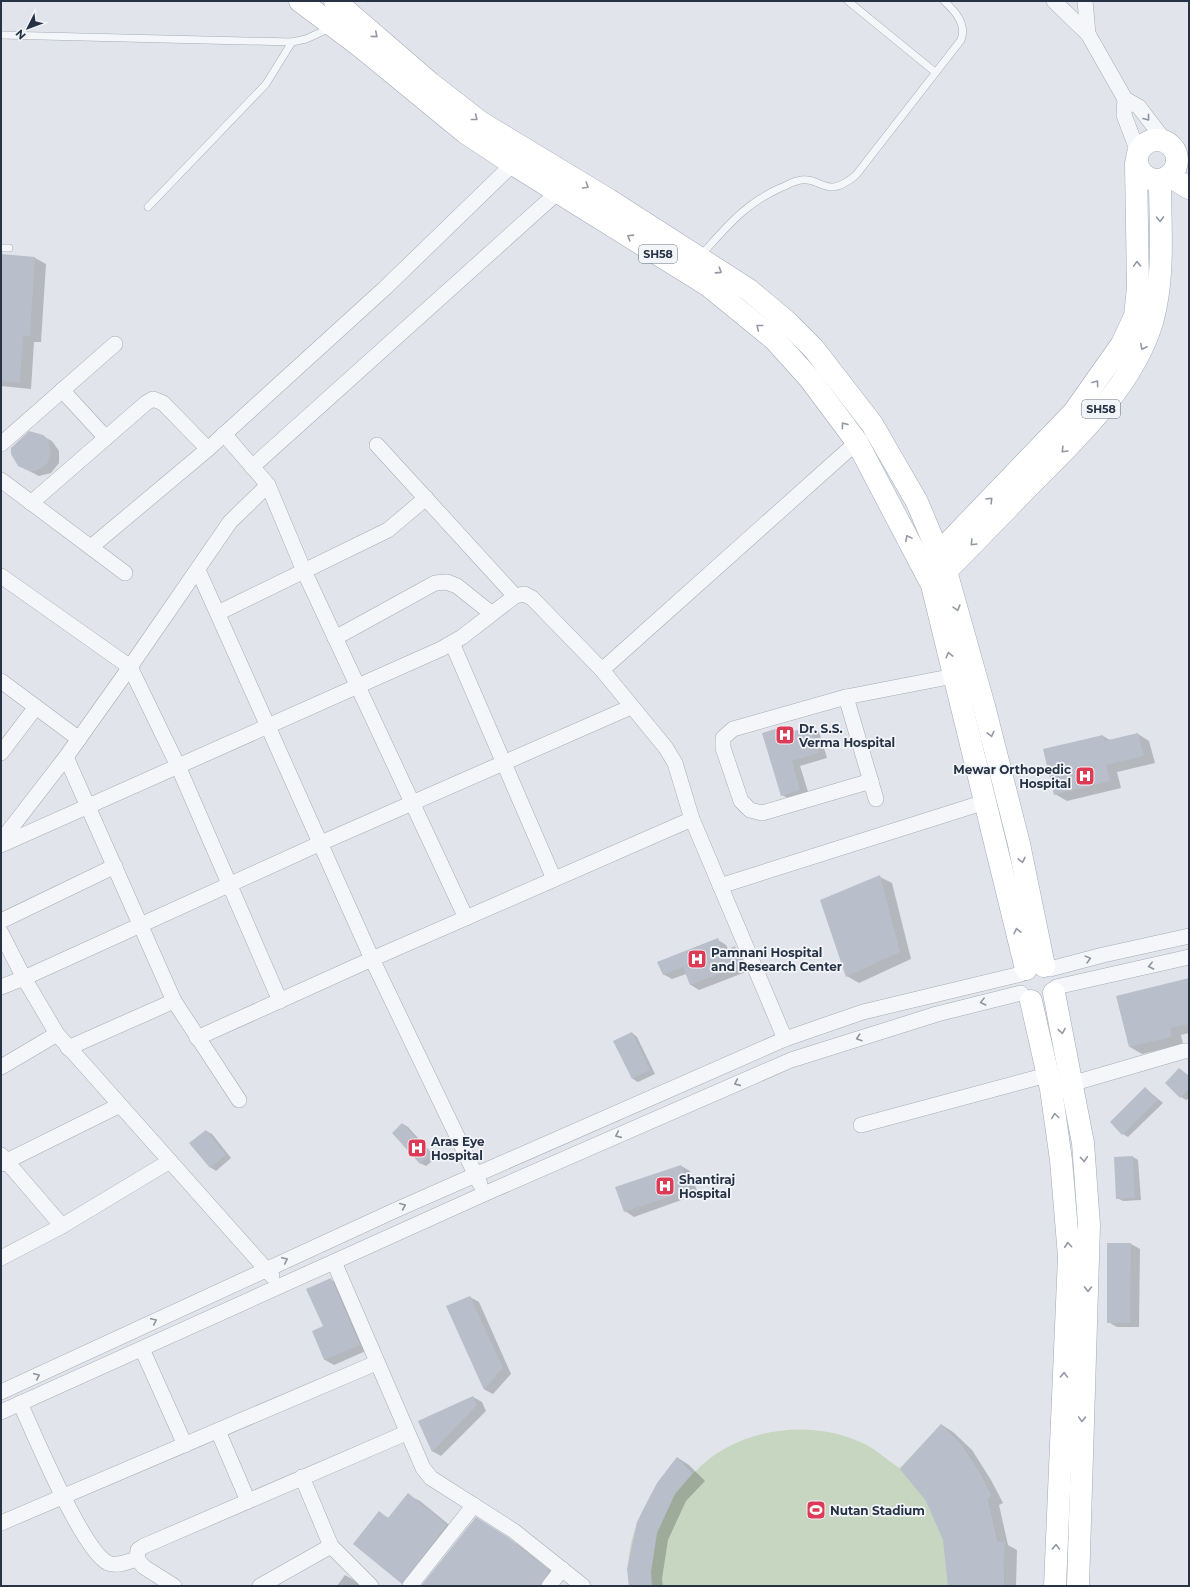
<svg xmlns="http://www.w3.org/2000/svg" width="1190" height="1587" viewBox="0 0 1190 1587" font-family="Montserrat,sans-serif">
  <rect width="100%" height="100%" fill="#e1e5eb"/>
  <path fill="#c7d6c1" d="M941 1424 960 1442 980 1472 992 1496 988 1499 998 1542H1005L1004 1586H629C623 1536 648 1494 677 1457L694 1473C735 1428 810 1417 865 1444 877 1450 888 1461 900 1468Z"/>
  <g fill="#0003">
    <polygon points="1,255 35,258 46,264 41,342 34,342 31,389 1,386"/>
    <polygon points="42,436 52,441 59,451 59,463 51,473 39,476 19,466"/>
    <polygon points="810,727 819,732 827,758 800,766 809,795 791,800 782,795 782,728 791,733"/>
    <polygon points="1138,734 1149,741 1155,763 1117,772 1121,788 1067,801 1055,794 1103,736 1110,740"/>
    <polygon points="880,877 892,883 911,959 859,983 847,976"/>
    <polygon points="718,940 726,945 729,950 735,948 744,953 751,970 699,990 691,985 686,974 672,979 663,974"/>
    <polygon points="1189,979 1189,1033 1181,1035 1183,1044 1142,1054 1130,1047"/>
    <polygon points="632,1033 637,1037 655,1074 638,1082 633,1079"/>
    <polygon points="1180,1069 1189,1076 1189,1098 1186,1100 1181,1097"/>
    <polygon points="1145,1088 1163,1103 1128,1137 1123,1134"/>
    <polygon points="403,1124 408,1127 436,1158 426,1166 420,1163"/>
    <polygon points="206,1131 212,1134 231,1158 216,1171 210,1167"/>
    <polygon points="1133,1157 1138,1160 1141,1200 1123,1201 1117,1198"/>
    <polygon points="681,1166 690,1171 698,1194 634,1217 625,1211"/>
    <polygon points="1131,1244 1140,1249 1139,1327 1117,1327 1108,1322"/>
    <polygon points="331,1280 340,1285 368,1350 334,1365 325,1360 324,1327"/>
    <polygon points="470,1297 479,1302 511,1374 493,1394 485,1390 448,1307"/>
    <polygon points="473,1397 482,1402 486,1411 441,1456 432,1451"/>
    <polygon points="942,1425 953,1432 972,1450 991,1480 1003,1503 999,1505 1008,1545 1017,1550 1016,1586 948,1586"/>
    <polygon points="678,1458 689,1465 705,1481 686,1501 668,1540 662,1579 663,1586 630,1586"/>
    <polygon points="408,1495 420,1501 458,1532 408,1586 402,1583 379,1513 389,1518"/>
    <polygon points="487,1525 520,1546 557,1576 555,1586 423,1586"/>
    <polygon points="345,1575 357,1582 361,1586 337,1586"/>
  </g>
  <g fill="#b8beca">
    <polygon points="1,254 35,257 30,336 23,336 20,383 1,381"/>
    <polygon points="29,431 43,435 48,439 51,452 47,464 36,471 30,471 18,466 11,454 11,448"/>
    <polygon points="811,726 819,753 792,761 800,790 781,796 762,733 782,727 784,734"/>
    <polygon points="1138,733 1144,756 1106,765 1110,781 1054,795 1043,749 1103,735 1104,741"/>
    <polygon points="880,875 900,952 846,977 820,900"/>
    <polygon points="718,938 723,951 735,946 742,965 690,985 683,967 663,975 657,962"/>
    <polygon points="1189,978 1189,1024 1170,1028 1172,1037 1129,1047 1116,996"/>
    <polygon points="632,1032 650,1070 632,1079 613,1041"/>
    <polygon points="1179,1068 1189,1077 1189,1089 1180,1098 1165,1083"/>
    <polygon points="1145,1087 1158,1100 1122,1135 1110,1122"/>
    <polygon points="402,1123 431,1154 420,1164 392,1133"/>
    <polygon points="206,1130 226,1155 210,1168 189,1143"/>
    <polygon points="1133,1156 1135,1198 1116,1199 1114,1157"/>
    <polygon points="681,1165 690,1190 624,1212 615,1187"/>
    <polygon points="1107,1243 1131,1243 1130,1323 1107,1323"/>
    <polygon points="331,1278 360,1345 324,1360 312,1331 323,1326 306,1289"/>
    <polygon points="470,1296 503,1368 484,1390 446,1306"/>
    <polygon points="473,1396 477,1405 432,1452 418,1421"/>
    <polygon points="941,1424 960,1442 980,1472 992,1496 988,1499 998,1542 1005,1542 1004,1586 948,1586 943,1540 926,1501 900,1469"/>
    <polygon points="677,1457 693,1473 675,1494 657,1533 651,1572 652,1586 629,1586 627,1569 637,1522 657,1483"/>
    <polygon points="408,1493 447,1525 402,1584 353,1544 379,1511 388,1518"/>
    <polygon points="476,1517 509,1538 546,1568 549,1572 540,1586 421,1586"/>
  </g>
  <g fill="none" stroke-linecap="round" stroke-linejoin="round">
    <defs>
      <g id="service">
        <polyline points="848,1 935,72"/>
        <polyline points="1,35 292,42 306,39 330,28"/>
        <polyline points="148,207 266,84 292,42"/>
        <polyline points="1,248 9,248"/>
        <path d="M700 256C727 227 743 205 780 188 786 186 792 182 797 181 822 174 824 202 856 175L961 40C967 24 955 11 944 1"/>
      </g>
      <g id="minor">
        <polyline points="1054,1 1088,34 1125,99 1139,107 1165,141"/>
        <polyline points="1085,1 1088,34"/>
        <polyline points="1125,99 1124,115 1138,152"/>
        <polyline points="62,390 106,438"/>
        <polyline points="224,434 268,485 304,571 466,918"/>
        <polyline points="1,444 115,344"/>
        <polyline points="377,445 515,596"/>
        <polyline points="252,467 558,192"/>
        <polyline points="1,480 125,573"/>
        <polyline points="31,503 146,403 153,399 163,403 208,449"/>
        <polyline points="91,547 208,449 385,288 513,164"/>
        <polyline points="198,570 372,959 480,1184"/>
        <polyline points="1,576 130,667 178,766 280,1001"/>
        <polyline points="218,613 388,530 426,498"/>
        <polyline points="335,638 435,583 447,582 457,586 491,613"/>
        <polyline points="452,643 554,879"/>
        <polyline points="602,670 857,442"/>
        <polyline points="1,681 79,739"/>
        <polyline points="846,697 876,799"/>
        <polyline points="1,753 36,707"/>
        <polyline points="66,757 174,1001 239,1100"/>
        <polyline points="871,781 762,813 750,810 741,801 723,748 723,738 733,729 846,697 954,676"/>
        <polyline points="1,841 66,757 130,667 230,522 268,485"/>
        <polyline points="1,845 441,649 462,637 515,596 524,594 532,598 602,670 666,748 675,763 692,819 785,1039"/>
        <polyline points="720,886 985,802"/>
        <polyline points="1,921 115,866"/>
        <polyline points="1,933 24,978 57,1034 272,1276"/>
        <polyline points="1050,969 1103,955 1189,936"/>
        <polyline points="1,987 24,978 321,843 631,707"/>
        <polyline points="1056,987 1189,957"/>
        <polyline points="197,1038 372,959 692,819"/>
        <polyline points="68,1048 174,1001"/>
        <polyline points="1,1067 57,1034"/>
        <polyline points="1071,1084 1184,1051 1189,1051"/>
        <polyline points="861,1125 1047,1075"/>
        <polyline points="1,1155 62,1226"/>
        <polyline points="1,1164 120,1105"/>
        <polyline points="1,1258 62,1226 170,1161"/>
        <polyline points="334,1262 423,1468 431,1478 514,1531 583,1586"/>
        <polyline points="142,1349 185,1445"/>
        <polyline points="1,1392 398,1209 785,1039 863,1012 1021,974"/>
        <path d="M20 1403C34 1434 82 1550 108 1563 117 1567 129 1561 137 1559"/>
        <polyline points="1,1412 484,1194 791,1060 937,1014 1021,993"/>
        <polyline points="218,1431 248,1501"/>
        <polyline points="302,1477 331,1546 371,1586"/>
        <polyline points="1,1523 376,1363"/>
        <polyline points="174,1586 144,1567 137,1559 138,1550 144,1546 406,1433"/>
        <polyline points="260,1586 331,1546"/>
        <polyline points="410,1586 474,1505"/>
        <polyline points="549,1586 562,1569"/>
      </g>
      <g id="primary">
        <polyline points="300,1 360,46 466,133 513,164 709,286 774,339 810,379 857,442 932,585 1026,969"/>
        <polyline points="335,1 430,83 480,122 609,200 749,290 787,322 814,349 872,424 917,502 946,571 984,706 1019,844 1044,966"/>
        <circle cx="1157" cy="160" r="20"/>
        <polyline points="1169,176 1189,188"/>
        <polyline points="929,563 1074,412 1122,344 1135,316 1138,288 1136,163"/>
        <path d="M937 580C968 549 998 518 1028 487 1074 441 1133 386 1152 322 1165 277 1160 227 1160 180"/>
        <polyline points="1054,993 1083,1143 1089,1225 1078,1586"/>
        <polyline points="1031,1001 1051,1089 1061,1160 1069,1256 1055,1586"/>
      </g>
    </defs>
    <use href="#service" stroke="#a5acb6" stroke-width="8"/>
    <use href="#minor" stroke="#a5acb6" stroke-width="16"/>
    <use href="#primary" stroke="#9faab8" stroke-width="23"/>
    <use href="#service" stroke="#f5f6f9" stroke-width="7"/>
    <use href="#minor" stroke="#f5f6f9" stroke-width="15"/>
    <use href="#primary" stroke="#fff" stroke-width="22"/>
  </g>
  <defs><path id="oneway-chevron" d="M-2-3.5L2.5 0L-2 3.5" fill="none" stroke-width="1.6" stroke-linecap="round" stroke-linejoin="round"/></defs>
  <g stroke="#9399a2">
    <use href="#oneway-chevron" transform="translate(375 35) rotate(41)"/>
    <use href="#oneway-chevron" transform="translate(475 118) rotate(38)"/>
    <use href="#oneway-chevron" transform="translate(586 186) rotate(31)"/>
    <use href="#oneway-chevron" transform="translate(1160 219) rotate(89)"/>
    <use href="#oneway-chevron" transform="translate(630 237) rotate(-148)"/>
    <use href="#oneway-chevron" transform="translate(1137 264) rotate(-92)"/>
    <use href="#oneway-chevron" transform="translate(719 271) rotate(33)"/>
    <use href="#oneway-chevron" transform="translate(759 327) rotate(-141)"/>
    <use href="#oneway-chevron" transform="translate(1143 347) rotate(117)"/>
    <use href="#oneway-chevron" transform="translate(1096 383) rotate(-54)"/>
    <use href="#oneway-chevron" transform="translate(844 425) rotate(-127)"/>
    <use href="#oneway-chevron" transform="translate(1064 450) rotate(134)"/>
    <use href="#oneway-chevron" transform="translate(990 500) rotate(-46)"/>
    <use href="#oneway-chevron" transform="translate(908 538) rotate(-118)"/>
    <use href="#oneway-chevron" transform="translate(973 543) rotate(134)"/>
    <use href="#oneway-chevron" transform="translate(957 608) rotate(74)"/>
    <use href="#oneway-chevron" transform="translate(949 655) rotate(-104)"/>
    <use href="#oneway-chevron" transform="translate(991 734) rotate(76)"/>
    <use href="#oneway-chevron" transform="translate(1022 860) rotate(78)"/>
    <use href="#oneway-chevron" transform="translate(1017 931) rotate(-103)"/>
    <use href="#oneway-chevron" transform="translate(1062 1031) rotate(80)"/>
    <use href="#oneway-chevron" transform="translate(1055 1116) rotate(-98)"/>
    <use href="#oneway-chevron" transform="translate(1084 1159) rotate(86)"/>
    <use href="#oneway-chevron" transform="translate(1068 1245) rotate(-95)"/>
    <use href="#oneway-chevron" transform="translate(1088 1289) rotate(91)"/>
    <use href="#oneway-chevron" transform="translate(1064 1375) rotate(-88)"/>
    <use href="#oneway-chevron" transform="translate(1082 1419) rotate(92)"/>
    <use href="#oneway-chevron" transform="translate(1056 1547) rotate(-88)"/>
  </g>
  <g stroke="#8e949f">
    <use href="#oneway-chevron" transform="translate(1147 118) rotate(52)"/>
    <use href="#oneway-chevron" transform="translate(1088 959) rotate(-15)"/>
    <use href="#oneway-chevron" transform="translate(1151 966) rotate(167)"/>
    <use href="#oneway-chevron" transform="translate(983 1002) rotate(166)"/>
    <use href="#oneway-chevron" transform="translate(859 1038) rotate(162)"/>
    <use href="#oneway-chevron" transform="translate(737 1083) rotate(156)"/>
    <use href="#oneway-chevron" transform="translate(618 1135) rotate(156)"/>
    <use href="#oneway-chevron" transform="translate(403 1206) rotate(-23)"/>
    <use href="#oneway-chevron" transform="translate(285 1260) rotate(-25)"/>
    <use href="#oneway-chevron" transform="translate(154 1321) rotate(-25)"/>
    <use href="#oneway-chevron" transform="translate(37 1376) rotate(-25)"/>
  </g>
  <defs>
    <symbol id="hospital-square" viewBox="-11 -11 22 22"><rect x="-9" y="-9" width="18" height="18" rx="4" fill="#dd3a55" stroke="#f1f4f8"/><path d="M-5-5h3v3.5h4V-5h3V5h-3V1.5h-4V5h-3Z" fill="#fff"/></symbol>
    <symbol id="stadium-square" viewBox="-11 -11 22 22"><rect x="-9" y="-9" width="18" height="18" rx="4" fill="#dd3a55" stroke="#f1f4f8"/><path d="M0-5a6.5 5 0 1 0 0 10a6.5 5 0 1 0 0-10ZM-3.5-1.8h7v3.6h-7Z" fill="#fff"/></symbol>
  </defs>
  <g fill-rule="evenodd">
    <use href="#hospital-square" x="774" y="724" width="22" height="22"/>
    <use href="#hospital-square" x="1074" y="765" width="22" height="22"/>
    <use href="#hospital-square" x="686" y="948" width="22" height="22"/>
    <use href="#hospital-square" x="406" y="1137" width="22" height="22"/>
    <use href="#hospital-square" x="654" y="1175" width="22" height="22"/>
    <use href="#stadium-square" x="805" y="1499" width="22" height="22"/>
  </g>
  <g text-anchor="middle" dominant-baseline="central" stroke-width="3.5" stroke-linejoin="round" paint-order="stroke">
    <g fill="#f1f4f8" stroke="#646d7b" stroke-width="1">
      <rect x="639" y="245" width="38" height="18" rx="3"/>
      <rect x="1082" y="400" width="38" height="18" rx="3"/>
    </g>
    <g font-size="11" font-weight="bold" fill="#273345">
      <text x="658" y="254">SH58</text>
      <text x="1101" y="409">SH58</text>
    </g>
    <g font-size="12" font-weight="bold" fill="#273345" stroke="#f1f4f8" text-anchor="start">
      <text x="799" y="728">Dr. S.S.<tspan x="799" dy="14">Verma Hospital</tspan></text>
      <text x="1071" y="769" text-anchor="end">Mewar Orthopedic<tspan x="1071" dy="14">Hospital</tspan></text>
      <text x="711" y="952">Pamnani Hospital<tspan x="711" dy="14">and Research Center</tspan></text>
      <text x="431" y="1141">Aras Eye<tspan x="431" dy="14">Hospital</tspan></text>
      <text x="679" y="1179">Shantiraj<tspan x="679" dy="14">Hospital</tspan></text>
      <text x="830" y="1510">Nutan Stadium</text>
    </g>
  </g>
  <rect width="1190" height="1587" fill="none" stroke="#273345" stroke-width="4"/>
  <g transform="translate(28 28) rotate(228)" stroke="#f1f4f8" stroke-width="3" paint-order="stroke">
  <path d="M0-3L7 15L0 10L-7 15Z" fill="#273345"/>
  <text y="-6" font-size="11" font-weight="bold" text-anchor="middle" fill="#273345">N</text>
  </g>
</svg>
